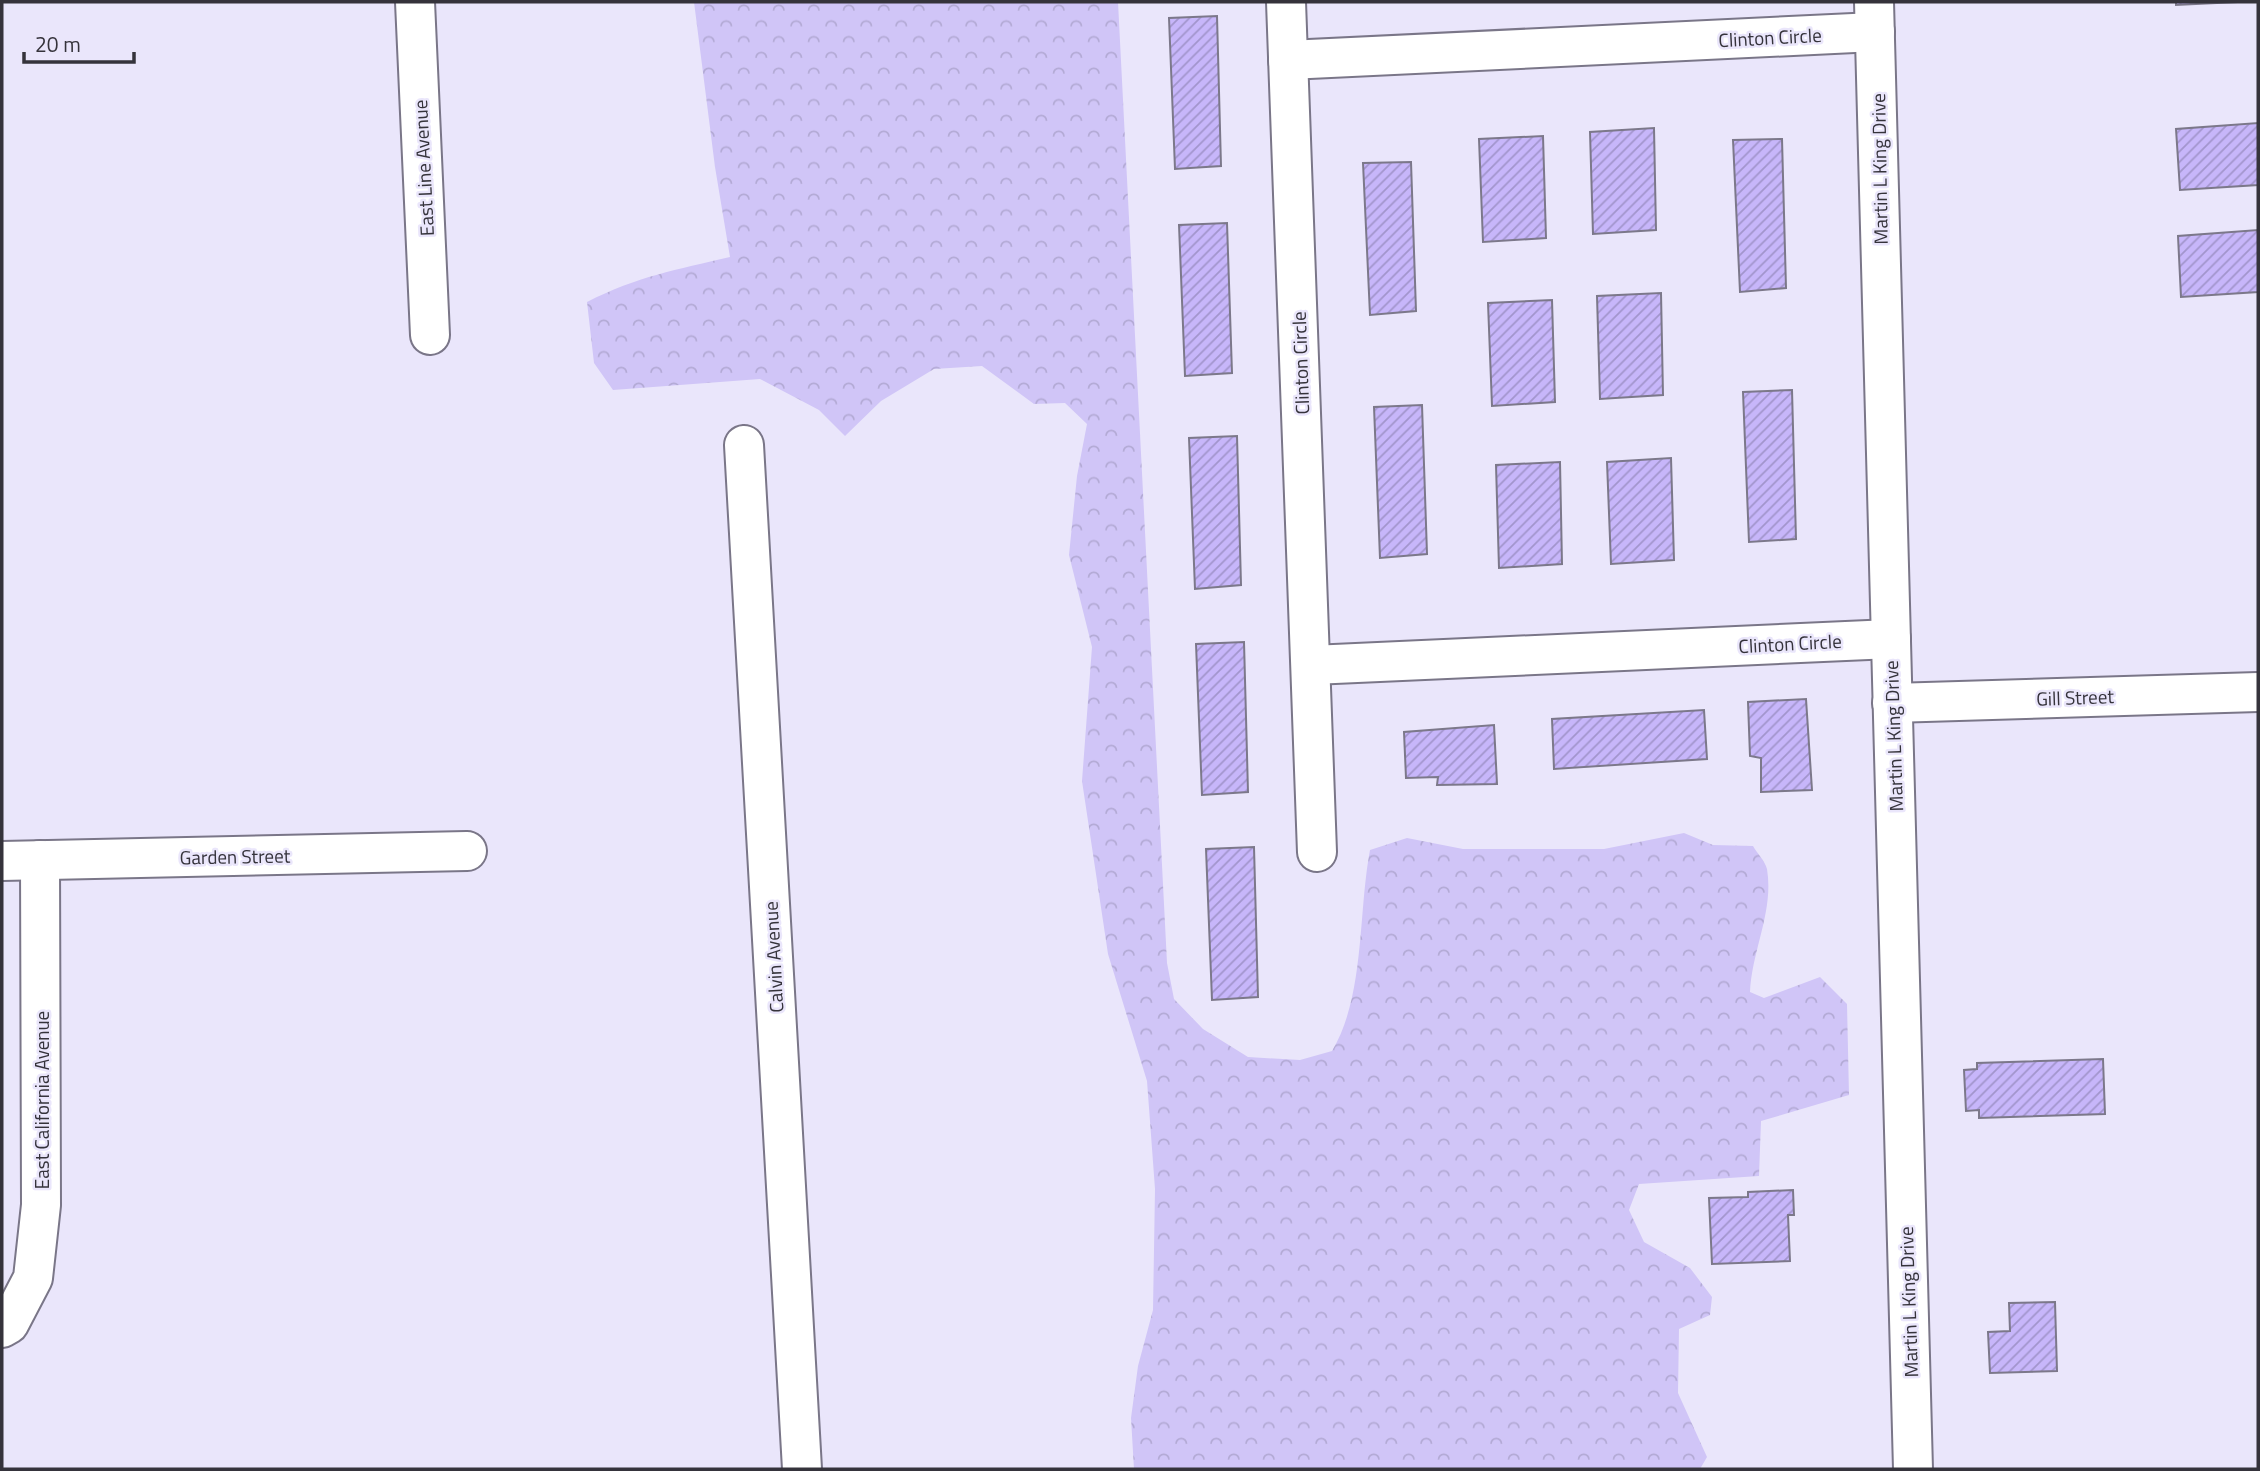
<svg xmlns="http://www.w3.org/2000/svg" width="2260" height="1471" viewBox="0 0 2260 1471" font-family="'Titillium Web',sans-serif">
  <defs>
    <pattern id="forest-crowns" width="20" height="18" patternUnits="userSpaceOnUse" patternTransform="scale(1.75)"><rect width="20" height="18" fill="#d0c5f7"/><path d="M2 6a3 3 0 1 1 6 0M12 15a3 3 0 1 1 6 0" fill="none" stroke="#b3aad5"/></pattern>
    <pattern id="building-hatch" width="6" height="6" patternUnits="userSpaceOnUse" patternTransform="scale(1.75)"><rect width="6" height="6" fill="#c7b6fa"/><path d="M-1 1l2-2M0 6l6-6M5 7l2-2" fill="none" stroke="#a295cc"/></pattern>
  </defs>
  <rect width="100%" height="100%" fill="#eae6fb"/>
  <path fill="url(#forest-crowns)" d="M694 2H1118L1167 963 1174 999 1203 1029 1248 1057 1300 1060 1332 1051C1365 996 1358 913 1370 850L1407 838 1463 849H1604L1684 833 1713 845 1753 846C1757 853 1765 861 1767 869 1774 911 1752 950 1750 992L1764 998 1820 977 1847 1004 1849 1095 1761 1121 1759 1176 1639 1184 1629 1210 1644 1242 1690 1268 1712 1297 1710 1315 1679 1329 1678 1393 1707 1457 1700 1469H1134L1131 1418 1138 1366 1153 1310 1155 1189 1147 1081 1108 954 1082 781 1092 647 1069 555 1077 476 1087 424 1065 403 1034 404 982 366 934 369 881 401 845 436 819 410 760 379 613 390 594 363 587 302C638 276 676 270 730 257L715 167Z"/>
  <g fill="url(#building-hatch)" stroke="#7c788a" stroke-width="2">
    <polygon points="2176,2 2238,2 2176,5"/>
    <polygon points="1217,16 1221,166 1175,169 1169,18"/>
    <polygon points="2258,123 2258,185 2180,190 2176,129"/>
    <polygon points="1654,128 1656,230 1593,234 1590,132"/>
    <polygon points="1543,136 1546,238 1483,242 1479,139"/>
    <polygon points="1782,139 1786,288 1740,292 1733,140"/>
    <polygon points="1411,162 1416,311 1370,315 1363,163"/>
    <polygon points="1227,223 1232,373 1185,376 1179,225"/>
    <polygon points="2258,230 2258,292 2181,297 2178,236"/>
    <polygon points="1661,293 1663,395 1600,399 1597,296"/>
    <polygon points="1552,300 1555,402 1492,406 1488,303"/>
    <polygon points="1792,390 1796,539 1749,542 1743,392"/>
    <polygon points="1422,405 1427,554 1380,558 1374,407"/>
    <polygon points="1237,436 1241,585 1195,589 1189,438"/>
    <polygon points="1671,458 1674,560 1611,564 1607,462"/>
    <polygon points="1560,462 1562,564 1499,568 1496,465"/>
    <polygon points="1244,642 1248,792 1202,795 1196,644"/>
    <polygon points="1806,699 1812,790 1761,792 1761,758 1750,756 1748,702"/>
    <polygon points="1704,710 1707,759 1554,769 1552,719"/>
    <polygon points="1494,725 1497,784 1437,785 1438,777 1406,778 1404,732"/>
    <polygon points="1254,847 1258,997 1212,1000 1206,849"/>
    <polygon points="2103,1059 2105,1114 1979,1118 1979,1110 1966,1111 1964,1070 1977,1069 1977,1063"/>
    <polygon points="1793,1190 1794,1215 1788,1215 1790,1261 1712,1264 1709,1198 1748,1197 1748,1192"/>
    <polygon points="2055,1302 2057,1371 1990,1373 1988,1332 2010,1331 2009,1303"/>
  </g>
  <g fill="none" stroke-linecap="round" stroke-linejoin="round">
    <defs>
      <g id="minor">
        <polyline points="415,2 430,335"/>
        <polyline points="1286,2 1317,852"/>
        <polyline points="1288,60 1875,32"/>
        <polyline points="744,445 802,1469"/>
        <polyline points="1312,665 1891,639"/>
        <polyline points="1892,703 2258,692"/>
        <polyline points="2,861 467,851"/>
        <polyline points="2,1328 9,1324 33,1278 41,1205 40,860"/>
      </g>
      <polyline id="secondary" points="1874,2 1913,1469"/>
    </defs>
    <use href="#minor" stroke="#7a7688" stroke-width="42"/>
    <use href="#secondary" stroke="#7a7688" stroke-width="42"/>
    <use href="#minor" stroke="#fff" stroke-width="38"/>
    <use href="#secondary" stroke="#fff" stroke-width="38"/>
  </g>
  <g text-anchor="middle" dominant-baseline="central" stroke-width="5" stroke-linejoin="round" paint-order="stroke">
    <g font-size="19" fill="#35333b" stroke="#eae6fb">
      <text transform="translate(1770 37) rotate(-3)">Clinton Circle</text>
      <text transform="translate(423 168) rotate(-93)">East Line Avenue</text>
      <text transform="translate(1879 169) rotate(-91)">Martin L King Drive</text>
      <text transform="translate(1300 363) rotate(-92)">Clinton Circle</text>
      <text transform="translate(1790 643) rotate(-3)">Clinton Circle</text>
      <text transform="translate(2075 697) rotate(-2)">Gill Street</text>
      <text transform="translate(1893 736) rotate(-92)">Martin L King Drive</text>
      <text transform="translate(235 856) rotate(-1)">Garden Street</text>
      <text transform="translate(773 957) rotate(-93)">Calvin Avenue</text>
      <text transform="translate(41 1100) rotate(-90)">East California Avenue</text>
      <text transform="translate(1908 1302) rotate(-92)">Martin L King Drive</text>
    </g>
  </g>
  <rect width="2260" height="1471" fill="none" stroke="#35333b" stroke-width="7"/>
  <path d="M24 52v10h110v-10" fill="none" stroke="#35333b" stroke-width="3.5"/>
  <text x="35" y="52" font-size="21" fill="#35333b" stroke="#eae6fb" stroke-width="5" paint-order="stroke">20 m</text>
</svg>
